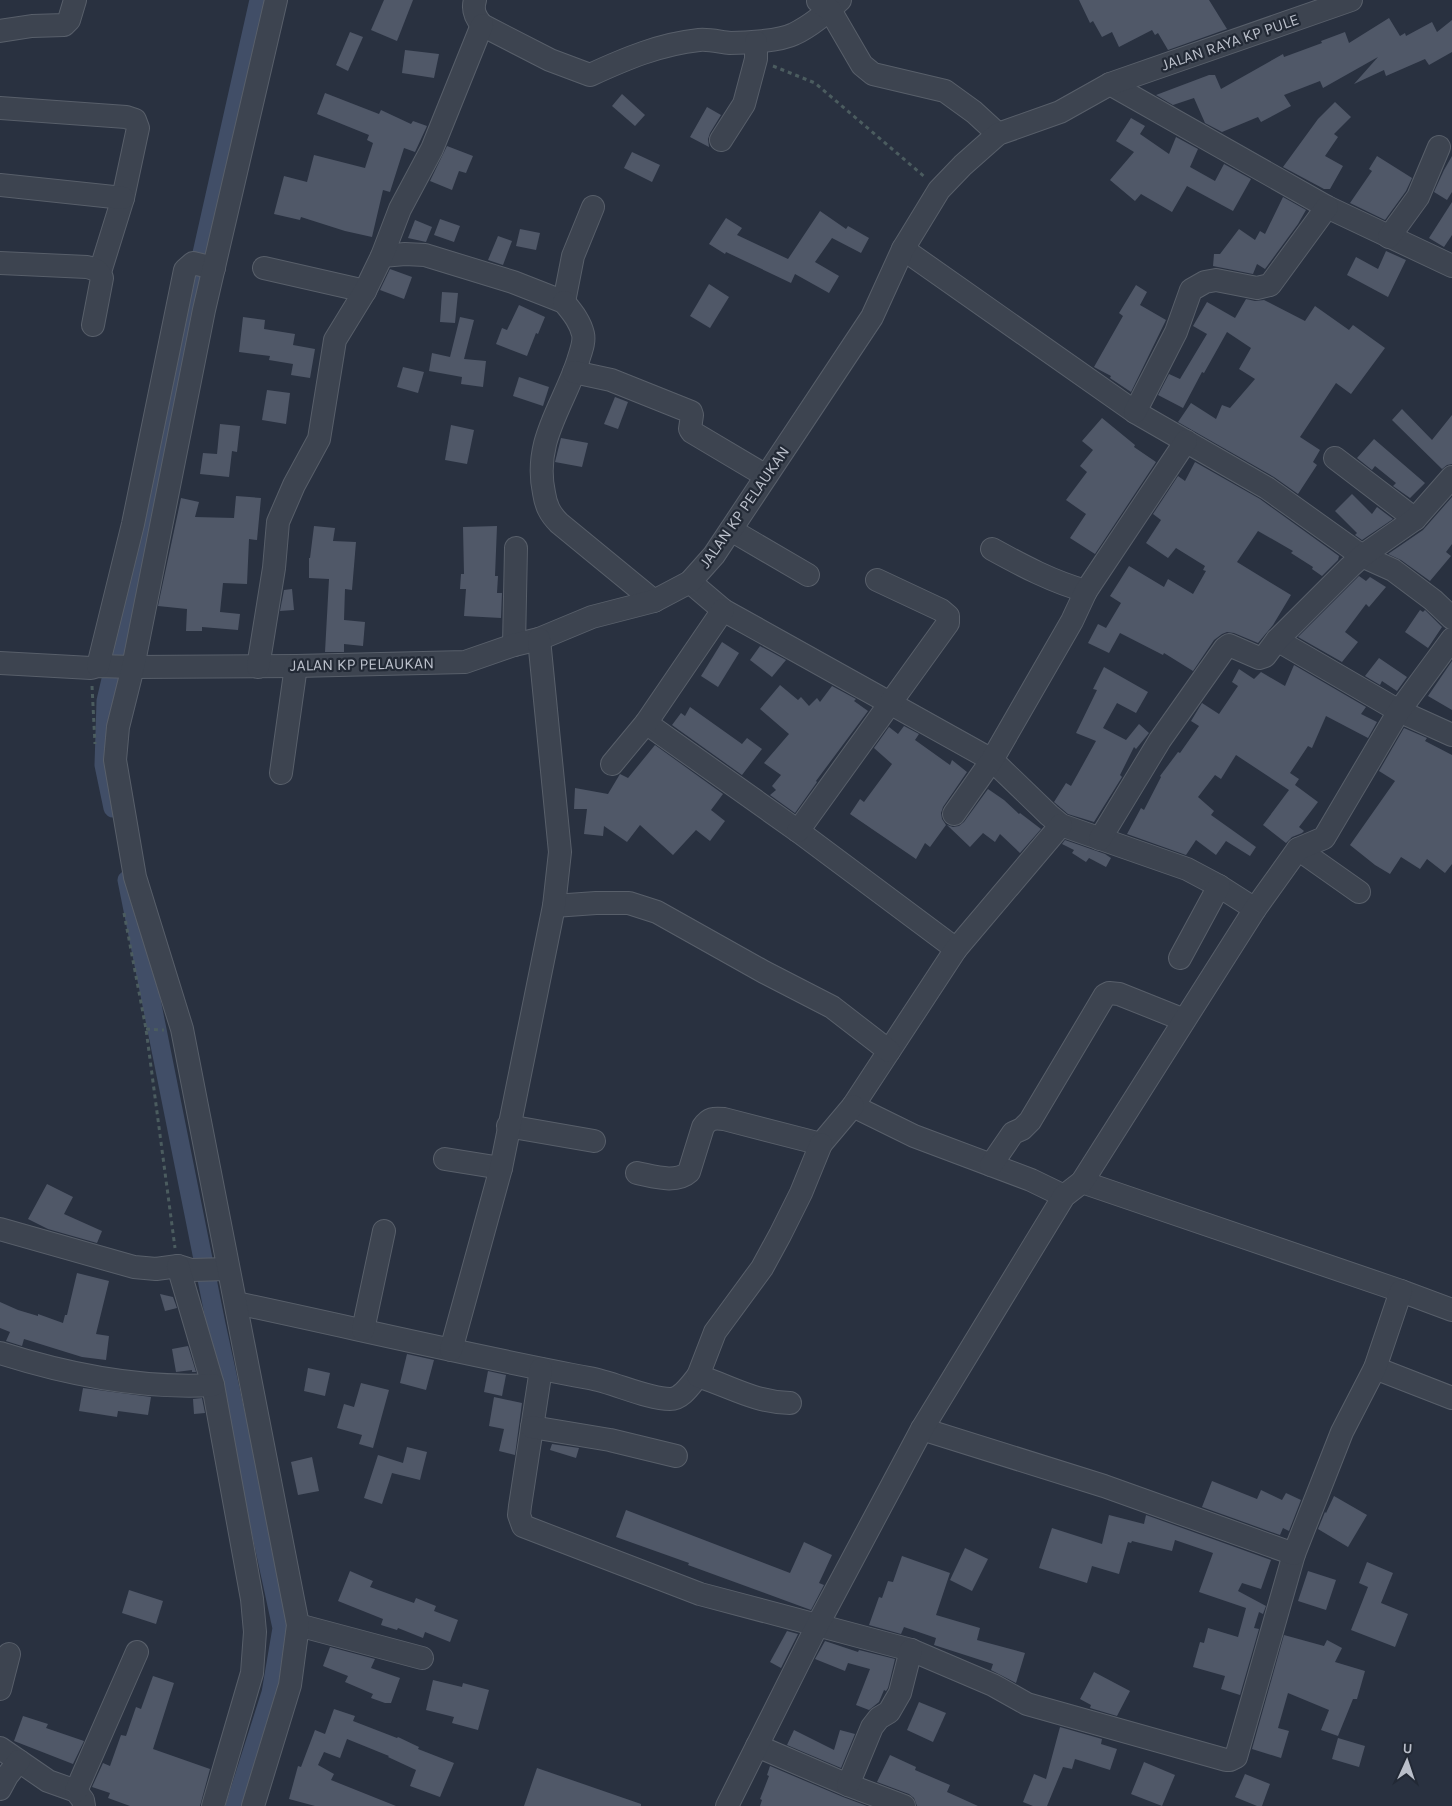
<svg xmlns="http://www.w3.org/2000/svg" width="1452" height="1806" viewBox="0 0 1452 1806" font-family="Karla,sans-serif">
  <rect width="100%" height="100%" fill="#293140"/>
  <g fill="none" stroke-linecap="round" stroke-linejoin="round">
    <g stroke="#414e67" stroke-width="19">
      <polyline points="113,808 104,765 106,701 136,572 198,271 259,0"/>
      <polyline points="127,880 216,1324 282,1628 271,1693 235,1806"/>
    </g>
  </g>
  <g fill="#505868">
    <polygon points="384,0 413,0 397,41 371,30"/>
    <polygon points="1079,0 1209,0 1227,29 1168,50 1158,33 1155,35 1152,30 1119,47 1112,32 1102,37 1093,21 1090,23"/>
    <polygon points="1389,18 1400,36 1405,33 1406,36 1432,22 1437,32 1452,20 1452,52 1429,65 1425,59 1386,76 1384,70 1354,84 1378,57 1323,88 1320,81 1284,95 1291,106 1261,122 1258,117 1222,132 1205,123 1194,98 1173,105 1156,95 1209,75 1215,75 1221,89 1283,54 1284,57 1322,43 1321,41 1345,32 1349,43"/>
    <polygon points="350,32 363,37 348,71 336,65"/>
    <polygon points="405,50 439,54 434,78 402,73"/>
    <polygon points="325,93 379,114 381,110 411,124 413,121 427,126 415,152 404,148 390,192 383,190 372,237 345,231 301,217 300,220 274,214 284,176 307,182 314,155 365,168 373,143 367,140 369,135 317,114"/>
    <polygon points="622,94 645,115 635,126 612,106"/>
    <polygon points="1335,102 1351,117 1334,134 1338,137 1325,156 1343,166 1330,189 1324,189 1283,167 1318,119"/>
    <polygon points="707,107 721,115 710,133 708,139 709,147 690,137"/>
    <polygon points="1131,118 1145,126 1140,134 1169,154 1176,137 1198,149 1190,167 1215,181 1224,164 1251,179 1233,211 1187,186 1172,212 1141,194 1135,201 1110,180 1134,152 1116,141"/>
    <polygon points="447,146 473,156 466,173 459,171 452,190 430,181"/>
    <polygon points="632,152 660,165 652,182 624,168"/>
    <polygon points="1377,156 1412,178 1406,191 1385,220 1350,203 1372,171 1369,169"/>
    <polygon points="1452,156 1452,192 1447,200 1434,192 1444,170"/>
    <polygon points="1283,197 1306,210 1298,224 1265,269 1257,264 1253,274 1213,266 1214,254 1220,254 1239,229 1255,240 1260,231 1265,234"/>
    <polygon points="1452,202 1452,235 1444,247 1429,238"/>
    <polygon points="820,211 846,229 848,226 869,238 861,253 832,238 815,262 839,276 829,293 795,274 791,283 726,252 725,254 709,244 726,218 742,228 737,235 788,259"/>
    <polygon points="440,219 460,226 454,242 434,235"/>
    <polygon points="415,220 432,227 426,242 408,238"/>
    <polygon points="520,229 540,233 536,250 516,246"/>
    <polygon points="498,236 512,241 503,265 488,260"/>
    <polygon points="1386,251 1406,260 1388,297 1347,275 1356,257 1378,269"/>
    <polygon points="390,269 412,277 404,299 380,290"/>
    <polygon points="709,284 729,297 710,328 690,316"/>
    <polygon points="1136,285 1147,292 1140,305 1166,320 1131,392 1110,378 1111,376 1094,367 1123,316 1119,313"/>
    <polygon points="442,292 458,293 455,323 440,322"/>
    <polygon points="1246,299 1255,301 1264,300 1305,321 1315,306 1349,330 1353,325 1385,348 1351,394 1336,383 1300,437 1320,450 1313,462 1317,465 1298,494 1274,477 1178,422 1191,403 1216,419 1222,405 1230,408 1255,379 1239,369 1251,348 1227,332 1204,373 1202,372 1183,408 1158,395 1169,374 1180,379 1207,334 1193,326 1207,302 1235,318"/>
    <polygon points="519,305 545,317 538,334 536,333 527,356 496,344 502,328 507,330"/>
    <polygon points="243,317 265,320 264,329 295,334 293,345 315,349 310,378 291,375 293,364 269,360 270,356 239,352"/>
    <polygon points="460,317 474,320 464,359 486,361 483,387 461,384 462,377 429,371 432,353 450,357"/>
    <polygon points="403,367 424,372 418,393 397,387"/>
    <polygon points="519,377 549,387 543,406 513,396"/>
    <polygon points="267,390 290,393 286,424 262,420"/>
    <polygon points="615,397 628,402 618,429 604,424"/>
    <polygon points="1402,409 1432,440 1452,415 1452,464 1447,465 1442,469 1392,420"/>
    <polygon points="1102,418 1135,445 1134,447 1156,462 1095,554 1070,538 1086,514 1066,500 1087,472 1080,466 1093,450 1082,441"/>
    <polygon points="220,424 240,426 237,452 232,451 229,477 200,474 203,453 217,454"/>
    <polygon points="451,425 474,430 467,464 445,460"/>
    <polygon points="561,438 588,443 582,467 555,462"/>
    <polygon points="1374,439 1425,483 1410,498 1393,486 1396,483 1375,466 1372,470 1357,458"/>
    <polygon points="1195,462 1260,499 1339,556 1338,560 1322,576 1312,569 1313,567 1291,553 1293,551 1258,531 1237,562 1291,595 1273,625 1258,643 1234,633 1227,632 1222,634 1214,640 1193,671 1164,653 1163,655 1120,633 1109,653 1088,643 1098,624 1106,628 1121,603 1110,596 1129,566 1164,587 1168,579 1193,594 1206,571 1203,570 1205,566 1176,548 1168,558 1146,543 1161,520 1153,514 1178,476 1185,481"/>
    <polygon points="1352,494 1372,514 1377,507 1393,519 1362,540 1355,535 1357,533 1335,511"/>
    <polygon points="236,496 261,498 257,540 249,539 247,584 223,583 220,612 240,614 238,630 202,627 202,631 186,631 187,609 158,606 181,498 199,502 195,517 234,518"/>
    <polygon points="1452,497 1452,544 1446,552 1451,556 1430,581 1401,560 1388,554 1423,530"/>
    <polygon points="314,526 335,528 333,541 356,542 352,590 345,589 344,620 365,622 363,646 344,644 344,652 325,652 329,579 309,578 309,558 310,558"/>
    <polygon points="497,526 495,576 498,576 497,593 502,593 501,618 464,616 466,589 460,589 461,574 464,574 463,527"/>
    <polygon points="1359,576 1366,581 1370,577 1386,587 1369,607 1366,604 1345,632 1358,642 1342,662 1298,637"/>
    <polygon points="292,589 294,610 280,611 284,590"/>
    <polygon points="1420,610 1423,612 1425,610 1442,627 1428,648 1405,632"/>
    <polygon points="722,642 739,653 718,687 701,676"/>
    <polygon points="760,646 786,660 772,677 750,660"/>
    <polygon points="1379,658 1407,677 1397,691 1382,681 1380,685 1365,676"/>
    <polygon points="1452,661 1452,710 1428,696"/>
    <polygon points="1294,665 1366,707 1361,714 1377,722 1368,738 1326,716 1312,748 1308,746 1290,773 1299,779 1295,785 1318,802 1299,827 1304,831 1302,833 1292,837 1286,843 1263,825 1289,790 1236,755 1221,779 1215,775 1198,797 1214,811 1211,815 1256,847 1250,856 1226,841 1216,855 1196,840 1186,855 1127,834 1141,808 1144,810 1161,777 1160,776 1178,752 1180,753 1199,726 1191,721 1202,703 1219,714 1238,686 1232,682 1239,669 1254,679 1261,672 1285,686"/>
    <polygon points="1104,667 1148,692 1136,713 1117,703 1103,728 1126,740 1139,724 1149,733 1136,749 1134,747 1120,775 1122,777 1094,822 1068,814 1054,802 1066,783 1071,786 1096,741 1076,733 1097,690 1093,689"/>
    <polygon points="780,685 798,700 801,697 809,706 817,698 820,702 832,686 856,699 854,701 868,711 816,781 817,782 795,813 770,795 776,790 772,786 781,775 764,763 789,734 760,709"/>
    <polygon points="690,707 742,744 747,738 762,749 742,775 672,725 681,713 685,716"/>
    <polygon points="904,726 919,734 915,740 950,765 952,760 967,772 943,807 941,813 942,819 946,825 930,847 925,843 916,859 850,814 860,799 864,802 892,764 874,748 889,727 898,734"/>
    <polygon points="1404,728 1427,738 1425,741 1452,755 1452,864 1445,873 1427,859 1420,869 1401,857 1390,874 1375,865 1350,845 1395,781 1379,771"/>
    <polygon points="655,745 723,794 711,810 725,821 710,841 696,830 673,855 640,825 627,842 604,826 603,836 584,834 587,809 574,809 575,788 608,794 620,774 628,778"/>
    <polygon points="988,789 1004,800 1019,814 1020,813 1041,829 1020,853 1000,834 995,842 983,833 970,847 947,825 953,827 959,826 964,822"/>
    <polygon points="1065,840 1105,854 1111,858 1106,867 1089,858 1086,862 1072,853 1074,850 1062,844"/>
    <polygon points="47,1184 73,1197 64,1214 102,1231 97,1243 48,1229 28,1219"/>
    <polygon points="77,1273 109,1281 96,1334 109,1336 106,1360 82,1357 24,1339 22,1346 6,1341 10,1332 0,1328 0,1302 18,1310 38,1316 38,1314 63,1323 65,1315 67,1315"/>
    <polygon points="160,1294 173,1297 177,1308 165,1311"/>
    <polygon points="188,1346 196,1372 192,1372 192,1370 176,1372 172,1349"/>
    <polygon points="407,1354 434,1360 426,1390 400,1383"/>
    <polygon points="308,1368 330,1373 325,1396 304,1391"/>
    <polygon points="488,1371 506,1375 502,1396 484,1392"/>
    <polygon points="361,1383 389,1390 373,1448 359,1444 362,1435 337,1428 344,1404 354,1407"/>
    <polygon points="83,1388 151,1397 148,1415 118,1411 117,1417 79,1411"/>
    <polygon points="494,1397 522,1403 515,1455 499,1451 504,1429 489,1426"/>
    <polygon points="202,1398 205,1413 194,1414 193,1399"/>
    <polygon points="552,1444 579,1448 576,1458 550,1450"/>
    <polygon points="407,1447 427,1452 420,1480 392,1473 382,1504 364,1498 378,1455 403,1463"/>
    <polygon points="312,1457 319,1491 298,1495 291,1462"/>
    <polygon points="1212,1481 1257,1499 1261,1490 1282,1500 1286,1493 1301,1500 1289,1531 1283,1528 1280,1535 1202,1507"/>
    <polygon points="1334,1496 1367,1515 1348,1547 1318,1529 1325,1512 1326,1513"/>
    <polygon points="626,1510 790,1573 804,1542 832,1555 819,1583 824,1585 811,1610 688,1565 689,1563 616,1537"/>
    <polygon points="1109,1515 1144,1524 1146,1515 1271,1560 1261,1589 1242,1583 1238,1591 1266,1606 1263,1614 1259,1612 1254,1628 1259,1629 1240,1695 1221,1689 1225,1676 1193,1667 1200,1642 1204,1643 1208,1628 1238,1637 1246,1608 1199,1592 1213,1553 1175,1540 1172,1551 1132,1541 1131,1543 1128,1542 1119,1574 1092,1566 1087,1583 1039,1568 1052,1528 1102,1544"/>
    <polygon points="965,1548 988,1559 972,1591 950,1580"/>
    <polygon points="902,1556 950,1573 936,1615 980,1628 977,1640 1025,1653 1016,1683 991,1670 993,1664 934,1645 936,1638 904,1627 901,1634 869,1625 879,1597 882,1598 888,1581 893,1582"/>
    <polygon points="1367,1562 1393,1573 1381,1603 1408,1614 1395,1647 1351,1630 1368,1587 1359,1583"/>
    <polygon points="350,1571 373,1581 370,1587 414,1603 416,1598 436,1606 434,1611 458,1620 450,1642 425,1632 423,1638 398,1628 397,1630 381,1625 383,1619 338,1601"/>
    <polygon points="1308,1571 1336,1580 1326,1610 1298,1601"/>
    <polygon points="129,1590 163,1601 156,1624 122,1613"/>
    <polygon points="787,1631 798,1634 781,1668 770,1662"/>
    <polygon points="1284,1635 1324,1646 1327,1640 1342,1648 1335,1662 1365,1671 1357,1699 1353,1699 1338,1736 1321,1730 1329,1710 1288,1693 1278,1728 1289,1731 1281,1758 1252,1749"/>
    <polygon points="825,1641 858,1652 859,1650 895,1659 888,1688 886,1691 884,1690 879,1702 869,1710 856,1705 870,1669 848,1663 845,1671 815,1659"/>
    <polygon points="330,1647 375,1659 371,1668 400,1678 391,1703 385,1703 371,1698 373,1694 345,1682 348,1676 323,1666"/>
    <polygon points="1094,1672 1130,1691 1117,1716 1090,1708 1091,1705 1080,1699"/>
    <polygon points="153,1676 174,1683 153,1749 210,1769 200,1806 130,1806 108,1798 110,1793 92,1787 103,1763 110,1766 121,1735 126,1736 136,1707 141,1709"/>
    <polygon points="433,1680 462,1687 463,1683 489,1690 478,1730 452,1723 454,1717 426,1710"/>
    <polygon points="919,1702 946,1713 933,1742 907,1730"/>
    <polygon points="334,1709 355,1716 353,1721 397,1738 398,1737 419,1747 418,1749 454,1763 440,1797 410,1786 416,1770 388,1757 389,1756 347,1739 340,1758 324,1752 318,1765 334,1774 331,1780 396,1806 315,1806 289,1799 298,1766 301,1767 315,1730 325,1734"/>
    <polygon points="23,1716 48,1724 46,1728 84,1741 73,1764 14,1741"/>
    <polygon points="1060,1727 1102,1739 1101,1744 1117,1749 1110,1770 1075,1759 1072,1769 1063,1767 1047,1806 1033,1806 1023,1802 1034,1774 1046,1779"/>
    <polygon points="794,1730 834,1750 840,1730 855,1734 841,1768 787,1745"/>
    <polygon points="1338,1738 1365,1746 1359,1767 1332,1759"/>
    <polygon points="890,1755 916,1767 915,1770 950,1785 947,1792 978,1806 917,1806 914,1798 909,1794 877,1782"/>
    <polygon points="1144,1762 1175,1775 1162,1806 1131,1794"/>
    <polygon points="770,1766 843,1797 867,1806 760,1806 762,1800 760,1799 769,1776 767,1775"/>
    <polygon points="537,1768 641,1804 641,1806 524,1806"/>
    <polygon points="1245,1774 1270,1784 1262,1806 1257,1806 1235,1797"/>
  </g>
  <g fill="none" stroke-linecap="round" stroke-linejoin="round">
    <defs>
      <g id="minor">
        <path d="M475 0C472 10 475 17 482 25L550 60 590 75C625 59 660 44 699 40 709 39 720 42 730 43 745 43 780 41 794 34 809 27 828 12 840 0"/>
        <polyline points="818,1 830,10 862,65 873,74 945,91 974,112 998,134"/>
        <polyline points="0,31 32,26 64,25 69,20 75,0"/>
        <polyline points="1110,84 1327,207 1452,266"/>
        <polyline points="0,108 126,117 135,120 138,128 123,198 100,272"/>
        <polyline points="721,140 744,104 756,59 756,42"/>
        <polyline points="0,185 123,198"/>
        <polyline points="1389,237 1418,197 1439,147"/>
        <polyline points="903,249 1135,412 1267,488 1362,556 1393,570 1433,600 1452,618"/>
        <polyline points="382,256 405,254 425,255 513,282 564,302 573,256 593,207"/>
        <path d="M0 263 87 267C94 269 99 270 102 278L93 325"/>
        <polyline points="264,268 365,291"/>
        <path d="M564 302C572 312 580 321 583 334 585 343 580 353 578 361 563 407 533 441 544 493 546 506 550 514 559 523L654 601"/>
        <polyline points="574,372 611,380 691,412 692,415 690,429 692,432 766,476"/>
        <polyline points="1135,412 1176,332 1191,290 1205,282 1216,280 1257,288 1270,285 1327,207"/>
        <polyline points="1335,458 1415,519"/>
        <polyline points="731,530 808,575"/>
        <path d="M992 549C1023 566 1053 582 1086 591"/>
        <polyline points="690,582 723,610 992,760 1049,815 1061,825 1187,869 1219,886 1255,909"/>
        <polyline points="1277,640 1399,711 1452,735"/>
        <polyline points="514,645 516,548"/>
        <polyline points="0,663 91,668 98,666 133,667 296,666 465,662 514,645 539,639 592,617 654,601 690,582 714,555 872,317 903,249 939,190 963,165 998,134 1060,112 1110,84 1351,0"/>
        <polyline points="98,666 133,524 185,270 193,263 214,268"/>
        <polyline points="258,667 274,568 278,522 294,485 319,439 335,340 365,291 382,256 400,209 432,149 482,25"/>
        <polyline points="646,723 798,831 956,949"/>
        <polyline points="612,764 646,723 723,610"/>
        <polyline points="281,773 296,666"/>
        <polyline points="954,814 992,760 1072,621 1086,591 1186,441"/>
        <polyline points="1061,825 956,949 853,1106 914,1136 1031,1180 1064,1196"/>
        <polyline points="798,831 948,623 948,616 941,610 877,580"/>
        <polyline points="1100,839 1160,740 1225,648 1229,645 1259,658 1265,656 1277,640 1350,567 1362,556 1415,519 1452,477"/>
        <polyline points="1298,849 1359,892"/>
        <polyline points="554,906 596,903 629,903 657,912 764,972 832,1007 889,1051"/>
        <polyline points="1180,958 1219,886"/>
        <polyline points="508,1126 594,1141"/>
        <polyline points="445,1159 501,1168"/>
        <polyline points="991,1165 1013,1133 1022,1129 1030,1121 1105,995 1109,993 1119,994 1184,1020"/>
        <path d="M637 1173C653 1176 676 1184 689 1172L703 1127C709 1118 714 1118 724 1119L821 1144 853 1106"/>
        <polyline points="1082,1182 1401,1291 1452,1310"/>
        <polyline points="0,1229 134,1267 156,1269 178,1266 191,1270 228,1269"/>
        <polyline points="178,1266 213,1385 252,1599 255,1632 252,1673 213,1806"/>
        <path d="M236 1303C354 1328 471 1356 589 1378 613 1382 647 1399 670 1399 682 1399 691 1384 698 1376"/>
        <polyline points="363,1330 384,1231"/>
        <polyline points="451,1350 501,1168 554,906 560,852 539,639"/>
        <path d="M0 1353C69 1375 141 1389 213 1385"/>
        <polyline points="1375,1368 1452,1398"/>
        <polyline points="541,1369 520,1506 519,1515 523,1526 700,1594 911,1650 993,1685 1027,1704 1226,1760 1230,1760 1236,1757 1294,1554"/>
        <path d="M790 1403C754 1402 732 1387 698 1376L715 1332 762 1268 780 1235 801 1193 821 1144"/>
        <polyline points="532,1427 610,1440 676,1456"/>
        <polyline points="922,1429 1104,1486 1294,1554 1342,1432 1375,1368 1401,1291"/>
        <polyline points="298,1625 422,1658"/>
        <polyline points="0,1689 9,1654"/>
        <polyline points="757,1746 848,1785 904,1806"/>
        <polyline points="0,1748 48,1781 76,1791 83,1800 84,1806"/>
        <polyline points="848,1785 872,1727 879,1718 889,1712 900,1693 911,1650"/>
        <polyline points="0,1789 7,1776 19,1761"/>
        <polyline points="76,1791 137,1652"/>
        <polyline points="253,1806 290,1685 298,1625 182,1029 135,877 115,760 118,727 133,667 204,310 276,0"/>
        <polyline points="727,1806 818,1624 922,1429 1064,1196 1082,1182 1255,909 1298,849 1324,838 1399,711 1452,639"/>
      </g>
    </defs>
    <use href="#minor" stroke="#585f6a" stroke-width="24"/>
    <g stroke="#4b5c5f" stroke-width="3" stroke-dasharray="4 4" stroke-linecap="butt">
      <polyline points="773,66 815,83 926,178"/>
      <polyline points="92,686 95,744"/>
      <polyline points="124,913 146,1029 175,1248"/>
      <polyline points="146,1029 164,1030"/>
    </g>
    <use href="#minor" stroke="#3d4450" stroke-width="22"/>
  </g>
  <g text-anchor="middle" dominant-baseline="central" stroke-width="4.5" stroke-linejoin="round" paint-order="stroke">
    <g font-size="16" fill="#babfca" stroke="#222935">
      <text transform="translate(1230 42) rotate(-19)">JALAN RAYA KP PULE</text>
      <text transform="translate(744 507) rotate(-55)">JALAN KP PELAUKAN</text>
      <text transform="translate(362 664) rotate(-1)">JALAN KP PELAUKAN</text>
    </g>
  </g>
  <g transform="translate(1407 1761) rotate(3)" stroke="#222935" stroke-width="4" paint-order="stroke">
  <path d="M0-4L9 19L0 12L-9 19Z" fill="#babfca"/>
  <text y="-8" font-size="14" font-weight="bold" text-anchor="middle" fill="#babfca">U</text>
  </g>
</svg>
